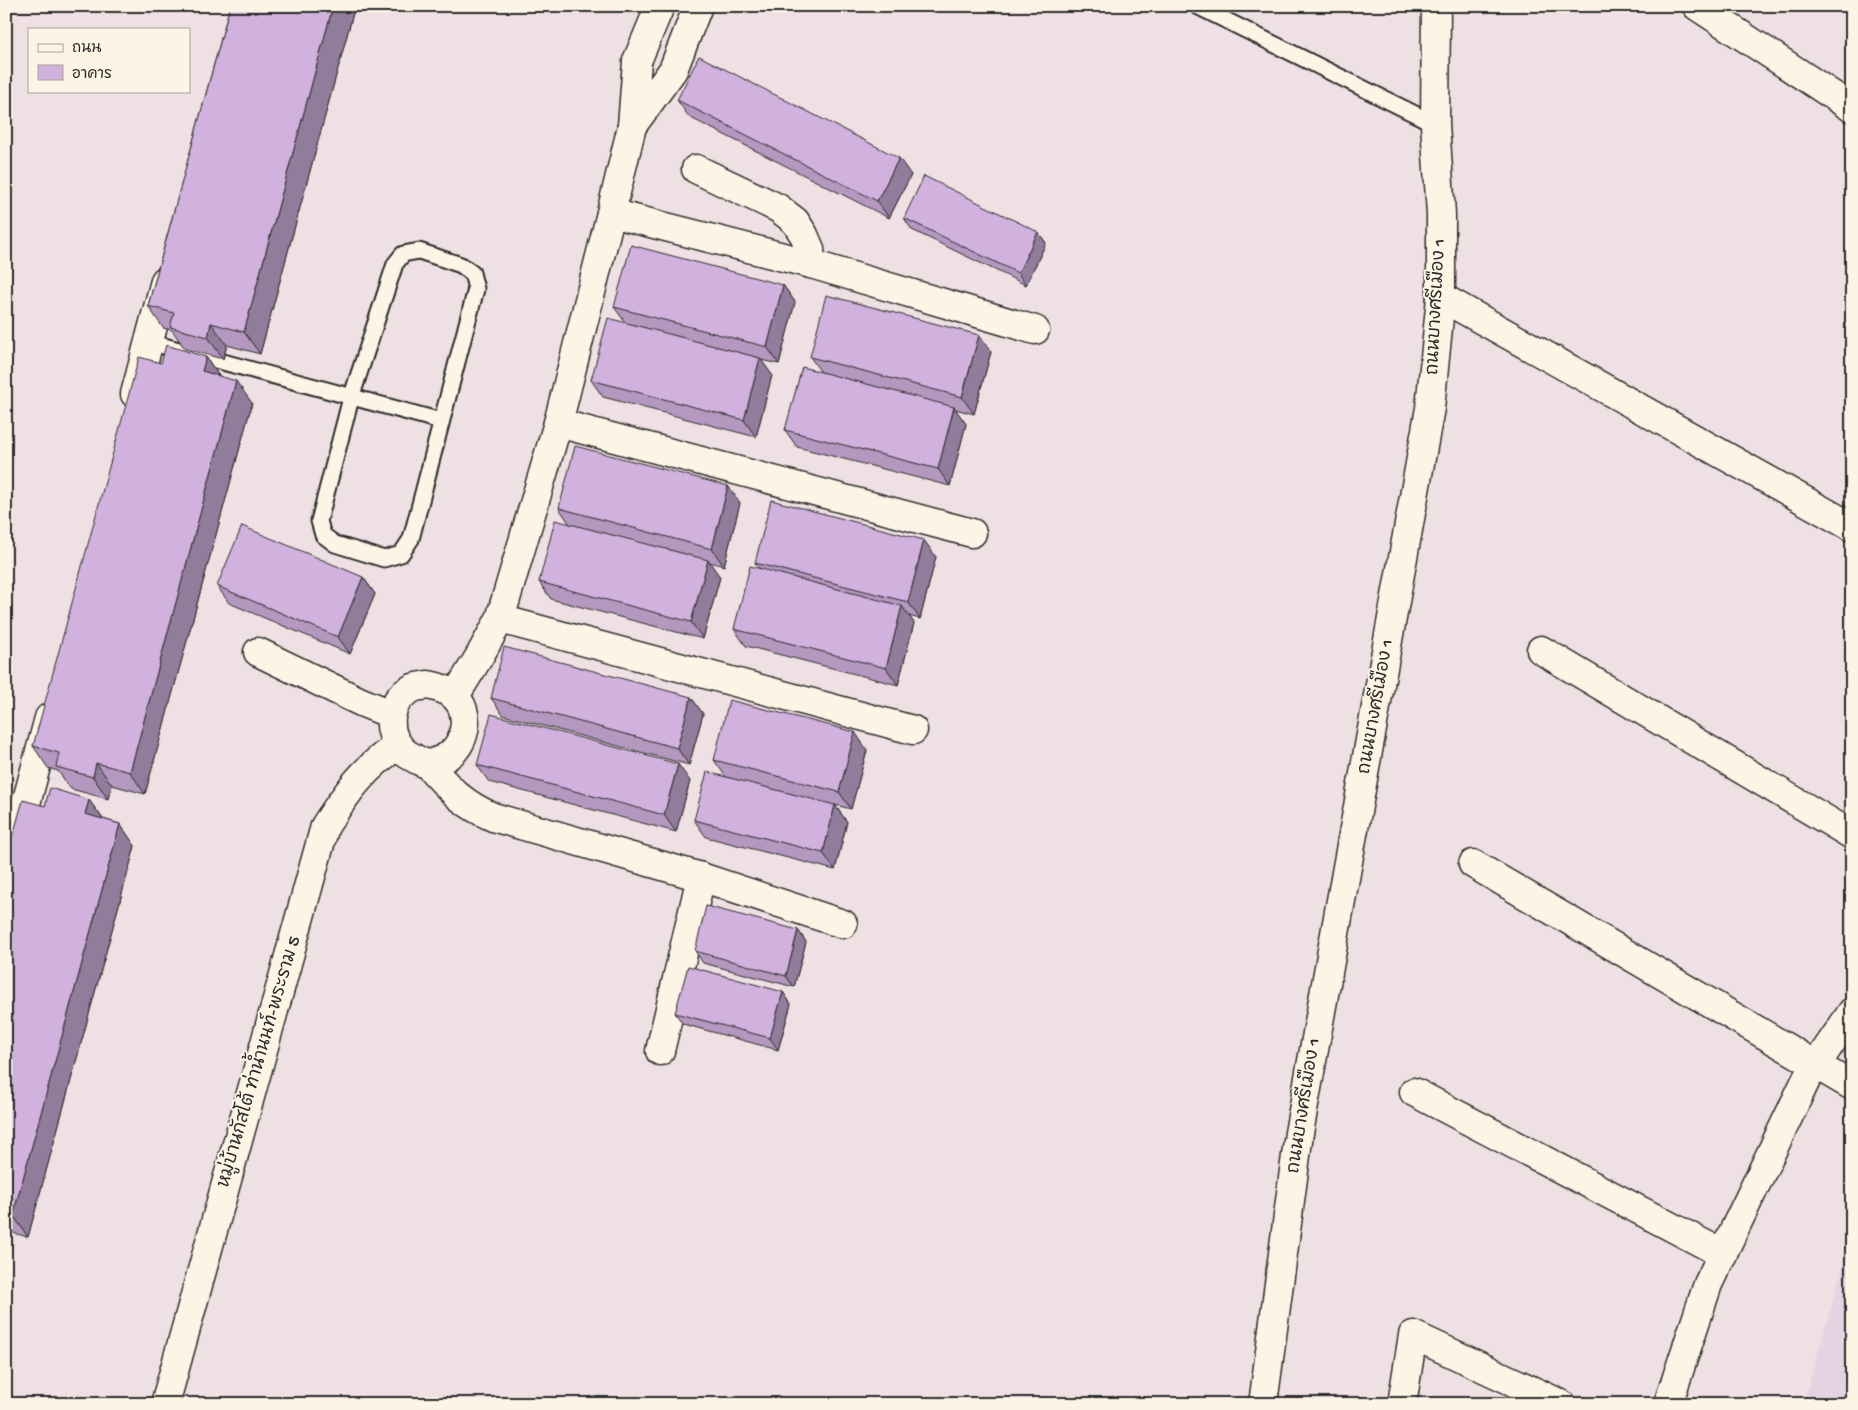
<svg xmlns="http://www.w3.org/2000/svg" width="1858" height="1410" viewBox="0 0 1858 1410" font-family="'Gochi Hand','Playpen Sans Thai',sans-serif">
  <rect width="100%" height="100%" fill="#efe1e3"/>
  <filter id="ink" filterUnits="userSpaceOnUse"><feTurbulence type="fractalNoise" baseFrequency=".02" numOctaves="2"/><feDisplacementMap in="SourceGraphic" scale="10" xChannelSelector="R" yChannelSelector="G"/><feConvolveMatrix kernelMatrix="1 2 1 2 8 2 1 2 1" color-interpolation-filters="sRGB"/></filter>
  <g filter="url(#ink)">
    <polygon fill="#e6d3e2" points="1845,1258 1852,1260 1852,1404 1803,1404"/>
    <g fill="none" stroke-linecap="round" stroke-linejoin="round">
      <defs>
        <g id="service">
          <polyline points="1197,6 1435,124"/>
          <polygon points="419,251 461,265 472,273 476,289 411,539 401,554 384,559 335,544 323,535 319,521 351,398 395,264 403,254"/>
          <polyline points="149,342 441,421"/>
          <polyline points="1850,1404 1852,1401"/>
        </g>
        <g id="minor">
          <polyline points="1697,6 1852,108"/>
          <polyline points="632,126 673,70 698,6"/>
          <polyline points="696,169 778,208 795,221 804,235 810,249 811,264"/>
          <polyline points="611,213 811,264 1035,330"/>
          <polyline points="1441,297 1852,527"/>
          <polyline points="135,394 165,281"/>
          <polyline points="558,423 972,533"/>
          <polyline points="500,619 913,730"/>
          <polyline points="1541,650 1852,835"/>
          <polyline points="258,652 361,702 391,714"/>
          <path d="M428 685C438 687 446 689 454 696 471 711 467 742 449 755 443 760 435 762 428 765 420 761 410 757 403 751 384 732 387 700 413 688 417 686 423 686 428 685Z"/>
          <polyline points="455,696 479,657 500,619 558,423 611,213 632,126 637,61 660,6"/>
          <path d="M428 765C451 790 461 803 493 817L701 877 843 924"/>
          <polyline points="1473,864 1852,1086"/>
          <polyline points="6,878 49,718"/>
          <polyline points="660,1051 701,877"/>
          <polyline points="1414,1092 1723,1254"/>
          <path d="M165 1404 325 826C348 791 363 769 398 745"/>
          <polyline points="1402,1404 1413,1335 1561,1404"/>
          <polyline points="1668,1404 1708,1284 1807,1078 1852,1012"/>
        </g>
        <polyline id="tertiary" points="1263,1404 1299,1133 1430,408 1441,297 1441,214 1435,124 1436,6"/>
      </defs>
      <use href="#service" stroke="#2b2b2b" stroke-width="19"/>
      <use href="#minor" stroke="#2b2b2b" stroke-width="31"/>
      <use href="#tertiary" stroke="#2b2b2b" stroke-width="31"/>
      <use href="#service" stroke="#fcf5e5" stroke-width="15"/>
      <use href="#minor" stroke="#fcf5e5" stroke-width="28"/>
      <use href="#tertiary" stroke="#fcf5e5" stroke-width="28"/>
    </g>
    <g fill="#b498bf" stroke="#2b2b2b">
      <polygon points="230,6 355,6 260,354 227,345 223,359 185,349 172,330 163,328 148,306"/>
      <polygon points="677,100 911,175 889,218 689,117"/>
      <polygon points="904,218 1038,232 1046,243 1026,285 912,230"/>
      <polygon points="783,285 795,302 779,364 761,360 772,375 756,437 603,397 591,380 625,322 614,307"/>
      <polygon points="991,352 974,414 955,409 966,424 950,486 797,447 785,430 821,372 810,357"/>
      <polygon points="206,357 219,376 252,403 145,794 112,785 108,799 71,789 58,771 48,768 33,746"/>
      <polygon points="728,486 740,503 724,566 709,562 720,577 703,639 551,599 539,582 569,523 559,508"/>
      <polygon points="936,557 920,619 909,616 914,623 898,685 746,646 734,629 760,569 755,563"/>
      <polygon points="363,577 375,594 350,654 229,603 217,586"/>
      <polygon points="691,697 703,714 689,765 503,715 491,698"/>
      <polygon points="867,750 851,809 835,805 847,822 835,870 706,837 694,820 726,777 714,760"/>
      <polygon points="477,765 690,781 676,832 489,782"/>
      <polygon points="89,800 103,819 120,824 135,846 28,1237 6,1231 6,860 45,806"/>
      <polygon points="798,930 806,942 794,987 703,963 695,951"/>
      <polygon points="783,992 791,1004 778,1050 683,1024 675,1013"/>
    </g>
    <g fill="#927c9b" stroke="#2b2b2b">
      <polygon points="333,6 355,6 260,354 244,332"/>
      <polygon points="899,158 911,175 889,218 877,201"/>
      <polygon points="1038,232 1046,243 1026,285 1018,273"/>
      <polygon points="783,285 795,302 779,364 767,347"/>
      <polygon points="211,323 227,345 223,359 208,337"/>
      <polygon points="979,335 991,352 974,414 962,397"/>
      <polygon points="206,357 221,379 202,371"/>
      <polygon points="760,358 772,375 756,437 744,420"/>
      <polygon points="236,381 252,403 145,794 130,772"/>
      <polygon points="954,407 966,424 950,486 938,469"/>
      <polygon points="728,486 740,503 724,566 712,549"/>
      <polygon points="924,540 936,557 920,619 908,602"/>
      <polygon points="708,560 720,577 703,639 691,622"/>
      <polygon points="363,577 375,594 350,654 338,637"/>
      <polygon points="902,606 914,623 898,685 886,668"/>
      <polygon points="691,697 703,714 689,765 677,748"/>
      <polygon points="855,732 867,750 851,809 839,792"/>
      <polygon points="96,763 112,785 108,799 93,777"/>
      <polygon points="678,764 690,781 676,832 664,815"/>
      <polygon points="89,800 105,822 85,814"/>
      <polygon points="835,805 847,822 835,870 823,853"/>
      <polygon points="120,824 135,846 28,1237 13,1215"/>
      <polygon points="798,930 806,942 794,987 786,976"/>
      <polygon points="783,992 791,1004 778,1050 770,1038"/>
    </g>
    <g fill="#d1b1de" stroke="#2b2b2b">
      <polygon points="230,6 333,6 244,332 211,323 208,337 170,327 174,313 148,306"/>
      <polygon points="699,56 899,158 877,201 677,100"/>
      <polygon points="924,176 1038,232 1018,273 904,218"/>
      <polygon points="631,245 783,285 767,347 614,307"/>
      <polygon points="826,295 979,335 962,397 810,357"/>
      <polygon points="608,318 760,358 744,420 591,380"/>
      <polygon points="166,345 206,357 202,371 236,381 130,772 96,763 93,777 56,767 59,753 33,746 139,357 161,363"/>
      <polygon points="802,367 954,407 938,469 785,430"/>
      <polygon points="575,446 728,486 712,549 559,508"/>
      <polygon points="771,500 924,540 908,602 755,563"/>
      <polygon points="555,520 708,560 691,622 539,582"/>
      <polygon points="242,526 363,577 338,637 217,586"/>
      <polygon points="750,566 902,606 886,668 734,629"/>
      <polygon points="504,647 691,697 677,748 491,698"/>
      <polygon points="729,700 855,732 839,792 714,760"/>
      <polygon points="491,714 678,764 664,815 477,765"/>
      <polygon points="707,772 835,805 823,853 694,820"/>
      <polygon points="50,788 89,800 85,814 120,824 13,1215 6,1213 6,860 23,800 45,806"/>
      <polygon points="706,906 798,930 786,976 695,951"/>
      <polygon points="688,966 783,992 770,1038 675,1013"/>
    </g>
  </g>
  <g text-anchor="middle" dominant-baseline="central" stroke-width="4" stroke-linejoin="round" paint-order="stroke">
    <g font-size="18" fill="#2b2b2b" stroke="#fcf5e5">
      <text transform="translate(1437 307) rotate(-87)">ถนนบางศรีเมือง 1</text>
      <text transform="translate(1377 707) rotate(-80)">ถนนบางศรีเมือง 1</text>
      <text transform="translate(260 1062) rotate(-74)">หมู่บ้านกัสโต้ ท่าน้ำนนท์-พระราม 5</text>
      <text transform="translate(1305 1106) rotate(-81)">ถนนบางศรีเมือง 1</text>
    </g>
  </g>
  <rect width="1858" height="1410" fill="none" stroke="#fcf5e5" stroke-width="25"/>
  <rect x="12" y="12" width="1833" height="1385" fill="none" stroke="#2b2b2b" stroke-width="2" filter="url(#ink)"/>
  <rect x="28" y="28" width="162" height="65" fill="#fcf5e5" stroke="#a8a49b"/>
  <rect x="38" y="44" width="25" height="8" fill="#fcf5e5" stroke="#a8a49b"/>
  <text x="72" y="52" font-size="15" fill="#2b2b2b">ถนน</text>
  <rect x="38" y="65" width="25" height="15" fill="#d1b1de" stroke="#a8a49b"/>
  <text x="72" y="78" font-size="15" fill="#2b2b2b">อาคาร</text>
</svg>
